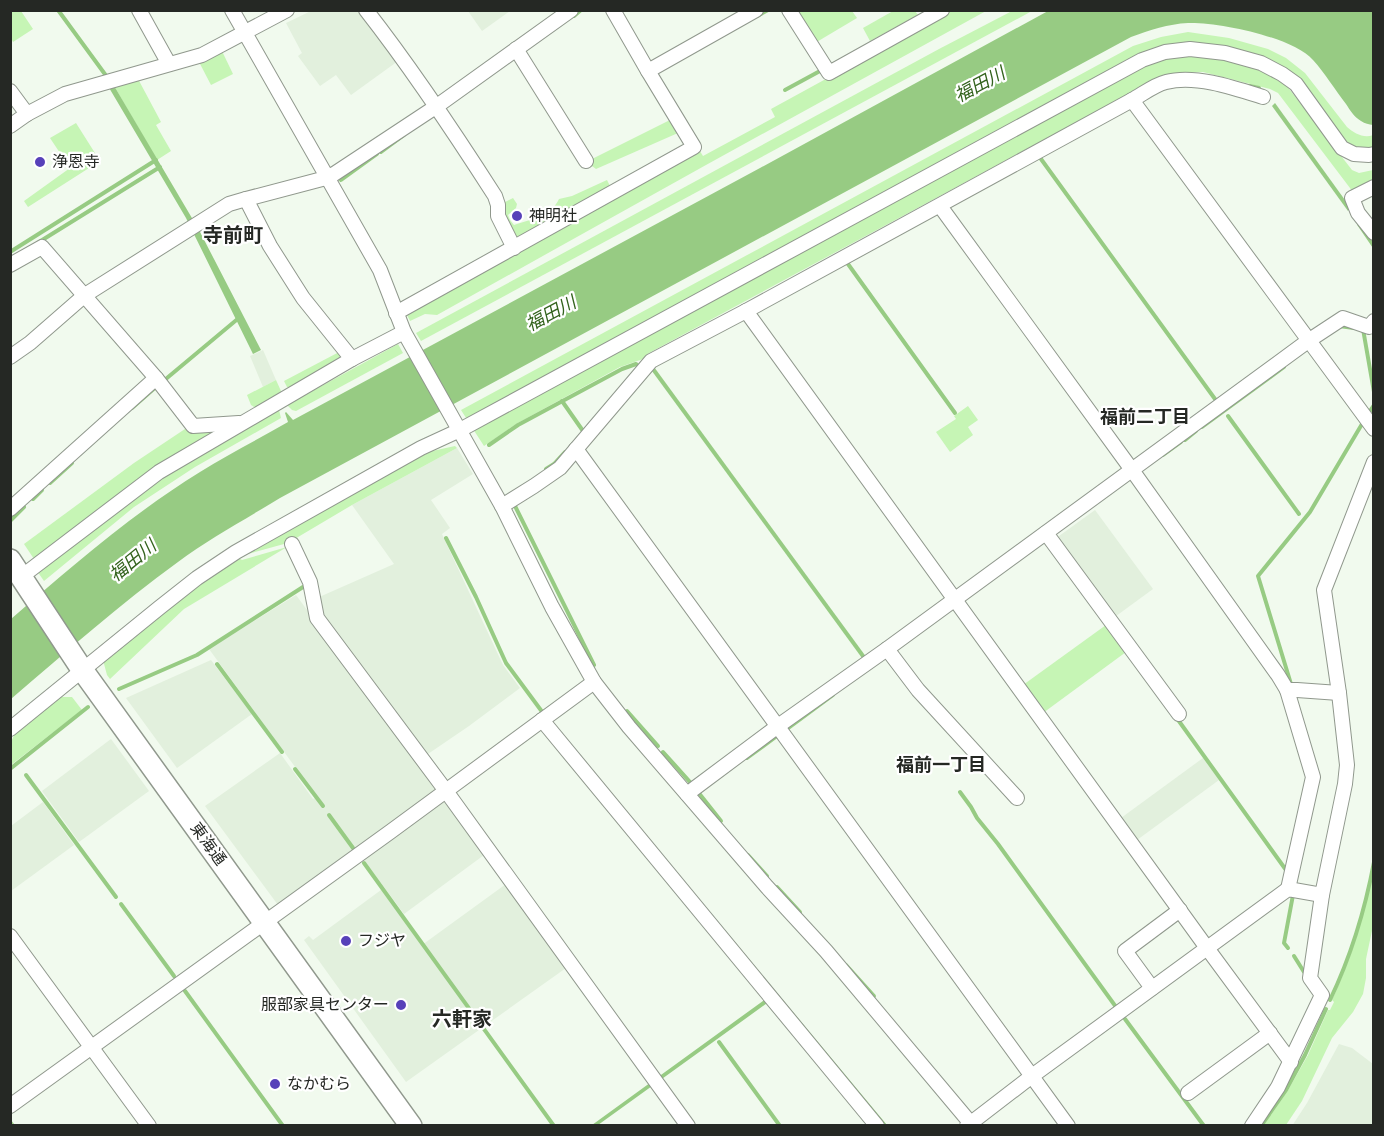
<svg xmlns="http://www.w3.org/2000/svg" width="1384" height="1136" viewBox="0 0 1384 1136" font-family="'Source Sans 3','Noto Sans JP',sans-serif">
  <rect width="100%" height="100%" fill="#f1faee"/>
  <g fill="#e2f0dd">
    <polygon points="311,11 360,11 398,61 351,95 336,75 320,86 298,56 302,53 286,23"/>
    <polygon points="468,11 510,11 482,31"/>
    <polygon points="263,350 276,380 263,387 250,356"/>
    <polygon points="457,448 473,474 431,500 450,528 442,534 503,665 520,688 469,726 425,756 327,624 317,598 394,564 352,505"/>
    <polygon points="1095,510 1153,589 1112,619 1055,539"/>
    <polygon points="296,595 436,785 435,793 278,905 205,806 280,753 313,799 317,797 209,649"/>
    <polygon points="211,660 252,714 177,768 126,698"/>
    <polygon points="111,739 149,791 79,842 42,791"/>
    <polygon points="1203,758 1219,780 1137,840 1121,818"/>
    <polygon points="445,801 484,855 404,914 364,860"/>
    <polygon points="43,802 74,845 11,891 11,826"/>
    <polygon points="506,884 566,968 406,1082 304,940 309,936 313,940 381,890 422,945"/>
    <polygon points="1339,1044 1352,1048 1373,1064 1373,1125 1292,1126 1307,1103"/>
  </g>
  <g fill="#c6f5b5">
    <polygon points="10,11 21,11 33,29 13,42 11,38"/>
    <polygon points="796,11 852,11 857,18 815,43"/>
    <polygon points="893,11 915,11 918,15 870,41 863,28"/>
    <polygon points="950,11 986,11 706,165 437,315 425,314 410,321 406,313 698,148 703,156 775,117 771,109"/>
    <polygon points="1012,11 1032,11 421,341 416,333 939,49"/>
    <path d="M1188 32 1229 38 1268 49 1286 58 1305 73 1347 127C1354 133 1364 139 1373 135V148C1364 150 1356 147 1347 144L1282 67 1162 48 468 421 461 410 1133 46 1161 37Z"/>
    <polygon points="221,49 233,74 211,85 198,60"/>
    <path d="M1171 56C1187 56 1204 55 1219 57 1238 60 1268 71 1283 81L1352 170 1359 173 1373 170V181L1353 192 1278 93 1270 89 1203 72 1177 73 1149 83 649 353 643 359 620 367 516 424 484 446 473 429 1129 72Z"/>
    <polygon points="137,77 161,122 156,125 171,151 157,160 113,84"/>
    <polygon points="670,120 678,133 596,169 592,166 590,160"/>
    <polygon points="76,123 100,161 28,207 24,201 70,168 50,138"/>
    <path d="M607 180 611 188 514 242 501 204 513 198 517 204 516 208 508 215 510 220 514 225C530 220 552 215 559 199L572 196Z"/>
    <polygon points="398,344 403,353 296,411 292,410 287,405"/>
    <polygon points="341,351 347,359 294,389 287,387 284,381"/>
    <polygon points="276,380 281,391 279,397 257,409 251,405 247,395"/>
    <polygon points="968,406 978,420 968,427 973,435 950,452 936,432 956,419 954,416"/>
    <polygon points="279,410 281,418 195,467 134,507 44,581 37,571 159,480"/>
    <polygon points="191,425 223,427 34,559 24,544 134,463"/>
    <polygon points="455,446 457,448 352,505 293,540 284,544 248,554 246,550 423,453"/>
    <polygon points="287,547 184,609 110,679 107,675 103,660 197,584 237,557 242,560"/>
    <polygon points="1106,625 1126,652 1043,713 1023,685"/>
    <polygon points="57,697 72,697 82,710 11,765 11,742 16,731"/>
    <path d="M1373 870V926L1366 959V978L1363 994 1353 1012 1332 1038 1302 1101 1286 1125H1264L1287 1092 1308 1055 1328 1010H1330L1334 1002 1332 1000C1351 959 1365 915 1373 870Z"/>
  </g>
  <g fill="#97cb83">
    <path d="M1048 11H1373V125C1369 124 1365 124 1361 121 1354 117 1350 110 1346 104 1335 90 1325 73 1313 60 1292 37 1219 22 1188 23 1168 24 1150 30 1131 37L280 498C246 519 210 538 178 562 120 604 66 652 11 699V619C71 567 132 514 200 472 228 454 259 439 288 422L285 413 286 412 293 420 760 168Z"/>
    <polygon points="113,84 199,230 261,350 253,354 186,218 108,86"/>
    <polygon points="1275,103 1350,207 1348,211 1272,106"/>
    <polygon points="551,721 887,1125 884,1125 770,1001 598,1125 592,1125 767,998"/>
  </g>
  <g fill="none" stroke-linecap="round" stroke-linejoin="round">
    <g stroke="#97cb83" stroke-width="4">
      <polyline points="58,10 107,77"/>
      <polyline points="574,16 581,10"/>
      <polyline points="757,16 768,10"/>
      <polyline points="1250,86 1259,88"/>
      <polyline points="785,90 820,71"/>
      <polyline points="381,152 404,135"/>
      <polyline points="1041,159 1215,399"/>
      <polyline points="341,180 377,154"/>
      <polyline points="1359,224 1374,246"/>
      <polyline points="39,242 160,167"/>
      <polyline points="10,252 156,160"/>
      <polyline points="848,264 955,413"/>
      <polyline points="1338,327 1339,326 1354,328"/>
      <polyline points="1361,329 1363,329 1374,392"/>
      <polyline points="653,369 863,656"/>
      <polyline points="167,378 240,317"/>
      <polyline points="562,401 583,431"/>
      <polyline points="132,408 157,386"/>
      <polyline points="1368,414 1374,405"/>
      <polyline points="1228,416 1299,514"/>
      <polyline points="1202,427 1284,367"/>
      <polyline points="1185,440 1196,431"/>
      <polyline points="489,445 518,425 622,369 636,364 639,367"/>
      <polyline points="1163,455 1181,442"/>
      <polyline points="546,469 554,464 565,452"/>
      <polyline points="50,483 72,463"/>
      <polyline points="33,499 42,490"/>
      <polyline points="514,504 594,665"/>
      <polyline points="11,520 24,507"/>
      <polyline points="446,538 476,597 506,663 543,713"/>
      <polyline points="217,664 282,752"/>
      <polyline points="1291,684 1258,576 1310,512 1362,424"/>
      <polyline points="119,689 197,655 303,587"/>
      <polyline points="627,711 658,746"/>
      <polyline points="1176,717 1286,870"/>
      <polyline points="787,729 833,695"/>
      <polyline points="663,752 690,782"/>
      <polyline points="747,758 777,736"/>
      <polyline points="10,769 88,707"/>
      <polyline points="295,769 323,806"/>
      <polyline points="26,775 116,897"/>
      <polyline points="699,791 698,792 721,821"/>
      <polyline points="960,792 971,807 977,818 998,844 1116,1007"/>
      <polyline points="329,815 353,848"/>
      <polyline points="748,855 767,876"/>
      <polyline points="364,863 554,1126"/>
      <polyline points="777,887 800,912"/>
      <polyline points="121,904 174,976"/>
      <polyline points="1288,948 1284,943 1293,895"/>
      <polyline points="1294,956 1304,972"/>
      <polyline points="846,965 874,996"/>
      <polyline points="185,991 283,1126"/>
      <path d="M1330 1000C1351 956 1365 910 1374 862"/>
      <polyline points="1125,1019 1204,1126"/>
      <polyline points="719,1042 780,1126"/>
      <polyline points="10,1122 13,1126"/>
      <polyline points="1261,1126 1286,1090 1305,1055 1326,1009"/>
    </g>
    <defs>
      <g id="street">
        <polyline points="139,10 169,64"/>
        <polyline points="232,10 380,270 404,332 502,506 552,607 594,682 629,727 767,887 826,951 973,1126"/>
        <path d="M366 10C413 70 454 132 495 196L498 205V216L514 248"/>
        <polyline points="613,10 648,71 756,10"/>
        <polyline points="789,10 829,73 942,10"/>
        <polyline points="516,49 586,161"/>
        <polyline points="10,91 27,114"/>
        <polyline points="1132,100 1374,429"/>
        <polyline points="10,126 27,114 65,94 202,55 287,10"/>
        <polyline points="1374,187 1352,198 1358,213 1374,233"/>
        <polyline points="246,199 270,246 303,298 352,359"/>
        <polyline points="940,206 1132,470 1278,675 1287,690 1297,690 1339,693"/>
        <polyline points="10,265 42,247 156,378 193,426 239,423"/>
        <polyline points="746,311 1207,948 1291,1062"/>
        <polyline points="396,313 694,147 648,71"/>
        <polyline points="10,357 30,343 85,295 229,204 246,199 326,178 334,174 437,106 571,10"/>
        <polyline points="576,449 1068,1126"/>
        <path d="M502 506 534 486 560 468 651 361 746 311 1132 100C1143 94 1154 85 1166 82 1195 74 1235 88 1263 97"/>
        <polyline points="10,509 156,378"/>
        <polyline points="1046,533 1179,714"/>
        <polyline points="292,544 310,582 317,618 446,791 688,1126"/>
        <polyline points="21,577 159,472 352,359 404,332"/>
        <polyline points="887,649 918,690 1017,798"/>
        <polyline points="1287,690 1313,777 1288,889"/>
        <polyline points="542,720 877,1126"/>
        <polyline points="10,729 159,608 197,578 236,552 421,448 460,430 1142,60 1165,52 1190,49 1225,53 1261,63 1282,74 1296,84 1342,148 1354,154 1369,155 1374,154"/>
        <polyline points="687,794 778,726 887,649 1308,341 1343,318 1369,327 1374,321"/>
        <polyline points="10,936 149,1126"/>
        <polyline points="1152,988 1125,951 1180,910"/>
        <polyline points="1188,1093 1270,1033"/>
        <polyline points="10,1106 390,832 594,682"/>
        <polyline points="967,1126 1032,1076 1288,889 1322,895 1345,784 1347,765 1339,693 1324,590 1374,462"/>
        <polyline points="1252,1126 1278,1087 1322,995 1310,978 1322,895"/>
      </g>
      <polyline id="primary" points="10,560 83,671 411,1126"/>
    </defs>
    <use href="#street" stroke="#90988d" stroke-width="16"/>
    <use href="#primary" stroke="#90988d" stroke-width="24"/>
    <use href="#street" stroke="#fff" stroke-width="14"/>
    <use href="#primary" stroke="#fff" stroke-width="21"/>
  </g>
  <g fill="#5741b9" stroke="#fff" stroke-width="2">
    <circle cx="40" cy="162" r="6"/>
    <circle cx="517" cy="216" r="6"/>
    <circle cx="346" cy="941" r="6"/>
    <circle cx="401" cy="1005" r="6"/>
    <circle cx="275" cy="1084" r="6"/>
  </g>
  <g text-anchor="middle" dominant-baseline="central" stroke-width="4.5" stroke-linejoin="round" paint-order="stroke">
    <g font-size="16" fill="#252824" stroke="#fff" text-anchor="start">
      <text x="52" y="162">浄恩寺</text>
      <text x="529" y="216">神明社</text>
      <text x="358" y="941">フジヤ</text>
      <text x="389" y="1005" text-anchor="end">服部家具センター</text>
      <text x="287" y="1084">なかむら</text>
    </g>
    <g font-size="16" fill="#252824" stroke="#fff">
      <text transform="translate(208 844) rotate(54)">東海通</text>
    </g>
    <g font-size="18" font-style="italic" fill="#33631d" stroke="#fff">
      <text transform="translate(980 85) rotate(-28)">福田川</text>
      <text transform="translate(551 314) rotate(-28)">福田川</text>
      <text transform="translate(133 561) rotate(-39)">福田川</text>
    </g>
    <g font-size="18" font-weight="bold" fill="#252824" stroke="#fff">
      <text x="1145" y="417">福前二丁目</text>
      <text x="941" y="765">福前一丁目</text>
    </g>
    <g font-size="20" font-weight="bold" fill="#252824" stroke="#fff">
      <text x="233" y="236">寺前町</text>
      <text x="462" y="1020">六軒家</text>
    </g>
  </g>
  <rect width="1384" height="1136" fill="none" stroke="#252824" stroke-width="24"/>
</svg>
